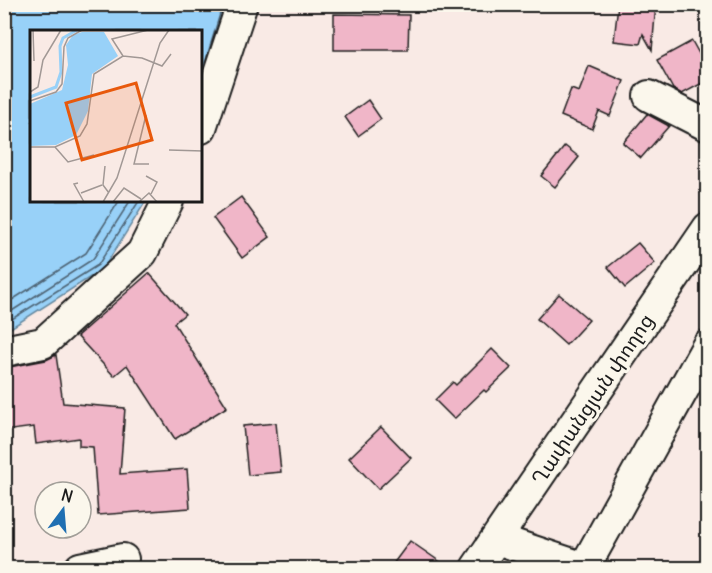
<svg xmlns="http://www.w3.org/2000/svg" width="712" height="573" viewBox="0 0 712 573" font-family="Delius,'Noto Sans Armenian',sans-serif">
  <rect width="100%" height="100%" fill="#f9eae5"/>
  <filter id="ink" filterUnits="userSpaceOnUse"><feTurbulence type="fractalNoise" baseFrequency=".0167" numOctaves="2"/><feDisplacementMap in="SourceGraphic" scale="12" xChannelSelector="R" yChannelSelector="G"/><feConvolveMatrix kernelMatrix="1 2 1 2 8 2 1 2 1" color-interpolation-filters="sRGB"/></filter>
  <g filter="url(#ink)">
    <polygon fill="#98d1f8" stroke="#6689a0" stroke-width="1.5" points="5,5 229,5 201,98 201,32 32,32 32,201 146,201 103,269 9,329 5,330"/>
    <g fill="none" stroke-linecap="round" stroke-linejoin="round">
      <g stroke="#4e6474" stroke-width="1.5">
        <polyline points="205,63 223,4"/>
        <polyline points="4,305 86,253 119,201"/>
        <polyline points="4,316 93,259 130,201"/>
        <polyline points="4,324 98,265 139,201"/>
      </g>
    </g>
    <g fill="#f0b6c8" stroke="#1c1c1c" stroke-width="1.5">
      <polygon points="618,4 656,4 652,50 643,34 640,44 614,41"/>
      <polygon points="334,14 409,15 408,50 334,50"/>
      <polygon points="692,41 708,70 708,80 682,94 673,89 657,60"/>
      <polygon points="589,66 624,81 610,116 599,111 592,129 561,116 571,89 579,92"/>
      <polygon points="368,100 381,119 358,136 345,117"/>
      <polygon points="647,114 669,126 641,158 623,143"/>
      <polygon points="565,146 579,157 555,187 541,176"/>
      <polygon points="241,197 270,237 242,258 213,218"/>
      <polygon points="638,243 655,263 625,288 608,267"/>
      <polygon points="149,273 185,314 174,323 227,407 175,439 127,365 114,376 77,336"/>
      <polygon points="559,294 589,320 566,345 537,319"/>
      <polygon points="492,349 511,368 486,392 484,390 454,419 435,400 453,382 456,385"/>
      <polygon points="56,355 63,403 125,408 120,474 187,469 190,508 98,515 93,447 79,446 79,438 36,444 34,427 4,431 4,368 46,360"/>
      <polygon points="276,423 281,472 248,475 243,426"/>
      <polygon points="381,427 411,458 378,489 349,458"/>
      <polygon points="410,541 449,568 390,568"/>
    </g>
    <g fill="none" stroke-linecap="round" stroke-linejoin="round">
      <defs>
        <g id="minor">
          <polyline points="649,96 708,126"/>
          <polyline points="201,128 242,4"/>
          <polyline points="4,351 43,343 142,253 168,201"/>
          <polyline points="497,539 584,568"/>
          <polyline points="80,568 123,559"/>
          <polyline points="476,568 708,228"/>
          <polyline points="584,568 708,345"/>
        </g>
      </defs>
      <use href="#minor" stroke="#1c1c1c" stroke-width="34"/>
      <use href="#minor" stroke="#fbf7ec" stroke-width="30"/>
    </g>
  </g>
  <g text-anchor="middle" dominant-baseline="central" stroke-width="6" stroke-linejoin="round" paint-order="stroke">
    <g font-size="20" fill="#1c1c1c" stroke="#fbf7ec">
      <text transform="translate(592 399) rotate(-56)">Ղափանցյան փողոց</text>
    </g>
  </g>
  <g transform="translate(30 30)">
    <rect width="172" height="172" fill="#f9eae5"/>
    <path d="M52 2H74L88 26 62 44 58 81 46 105 26 115 0 116V74L32 60 38 35 36 15 43 5Z" fill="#98d1f8"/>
    <path fill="none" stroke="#98d1f8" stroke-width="3" d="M0 67 26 57 31 42 30 16 33 8 47 0"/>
    <path fill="none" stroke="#a19895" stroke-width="1.5" d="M3 0 4 31M93 26 82 9 118 0M0 62 8 57 13 30 31 0M0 71 26 62 32 54 34 17 38 8 52 0M116 85 104 134H119M0 117H25L50 106 57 94 64 44 93 26 112 28 132 36 141 24M25 117 38 132 64 125M139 120 173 121M75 136 73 155 79 163M116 146 127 152 121 164M48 153 44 154 54 172M51 163 72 155M73 172 87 148 130 13 139 0M83 172 94 158 111 169M109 172 119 163 127 172"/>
    <path fill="#e8590c" fill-opacity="0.15" stroke="#e8590c" stroke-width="3" d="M106 53 122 110 52 130 36 73Z"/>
    <rect width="172" height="172" fill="none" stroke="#1c1c1c" stroke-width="3"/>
  </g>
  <rect width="712" height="573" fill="none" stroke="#fbf7ec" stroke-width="24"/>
  <rect x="12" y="12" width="688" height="549" fill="none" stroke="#1c1c1c" stroke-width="2" filter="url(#ink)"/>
  <g transform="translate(63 510) rotate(16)"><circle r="28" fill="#fbf7ec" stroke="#a29f99" stroke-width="1.5"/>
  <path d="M0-4.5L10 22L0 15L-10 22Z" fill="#1f6fb2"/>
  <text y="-9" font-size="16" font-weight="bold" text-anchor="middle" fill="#1c1c1c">N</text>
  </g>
</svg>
